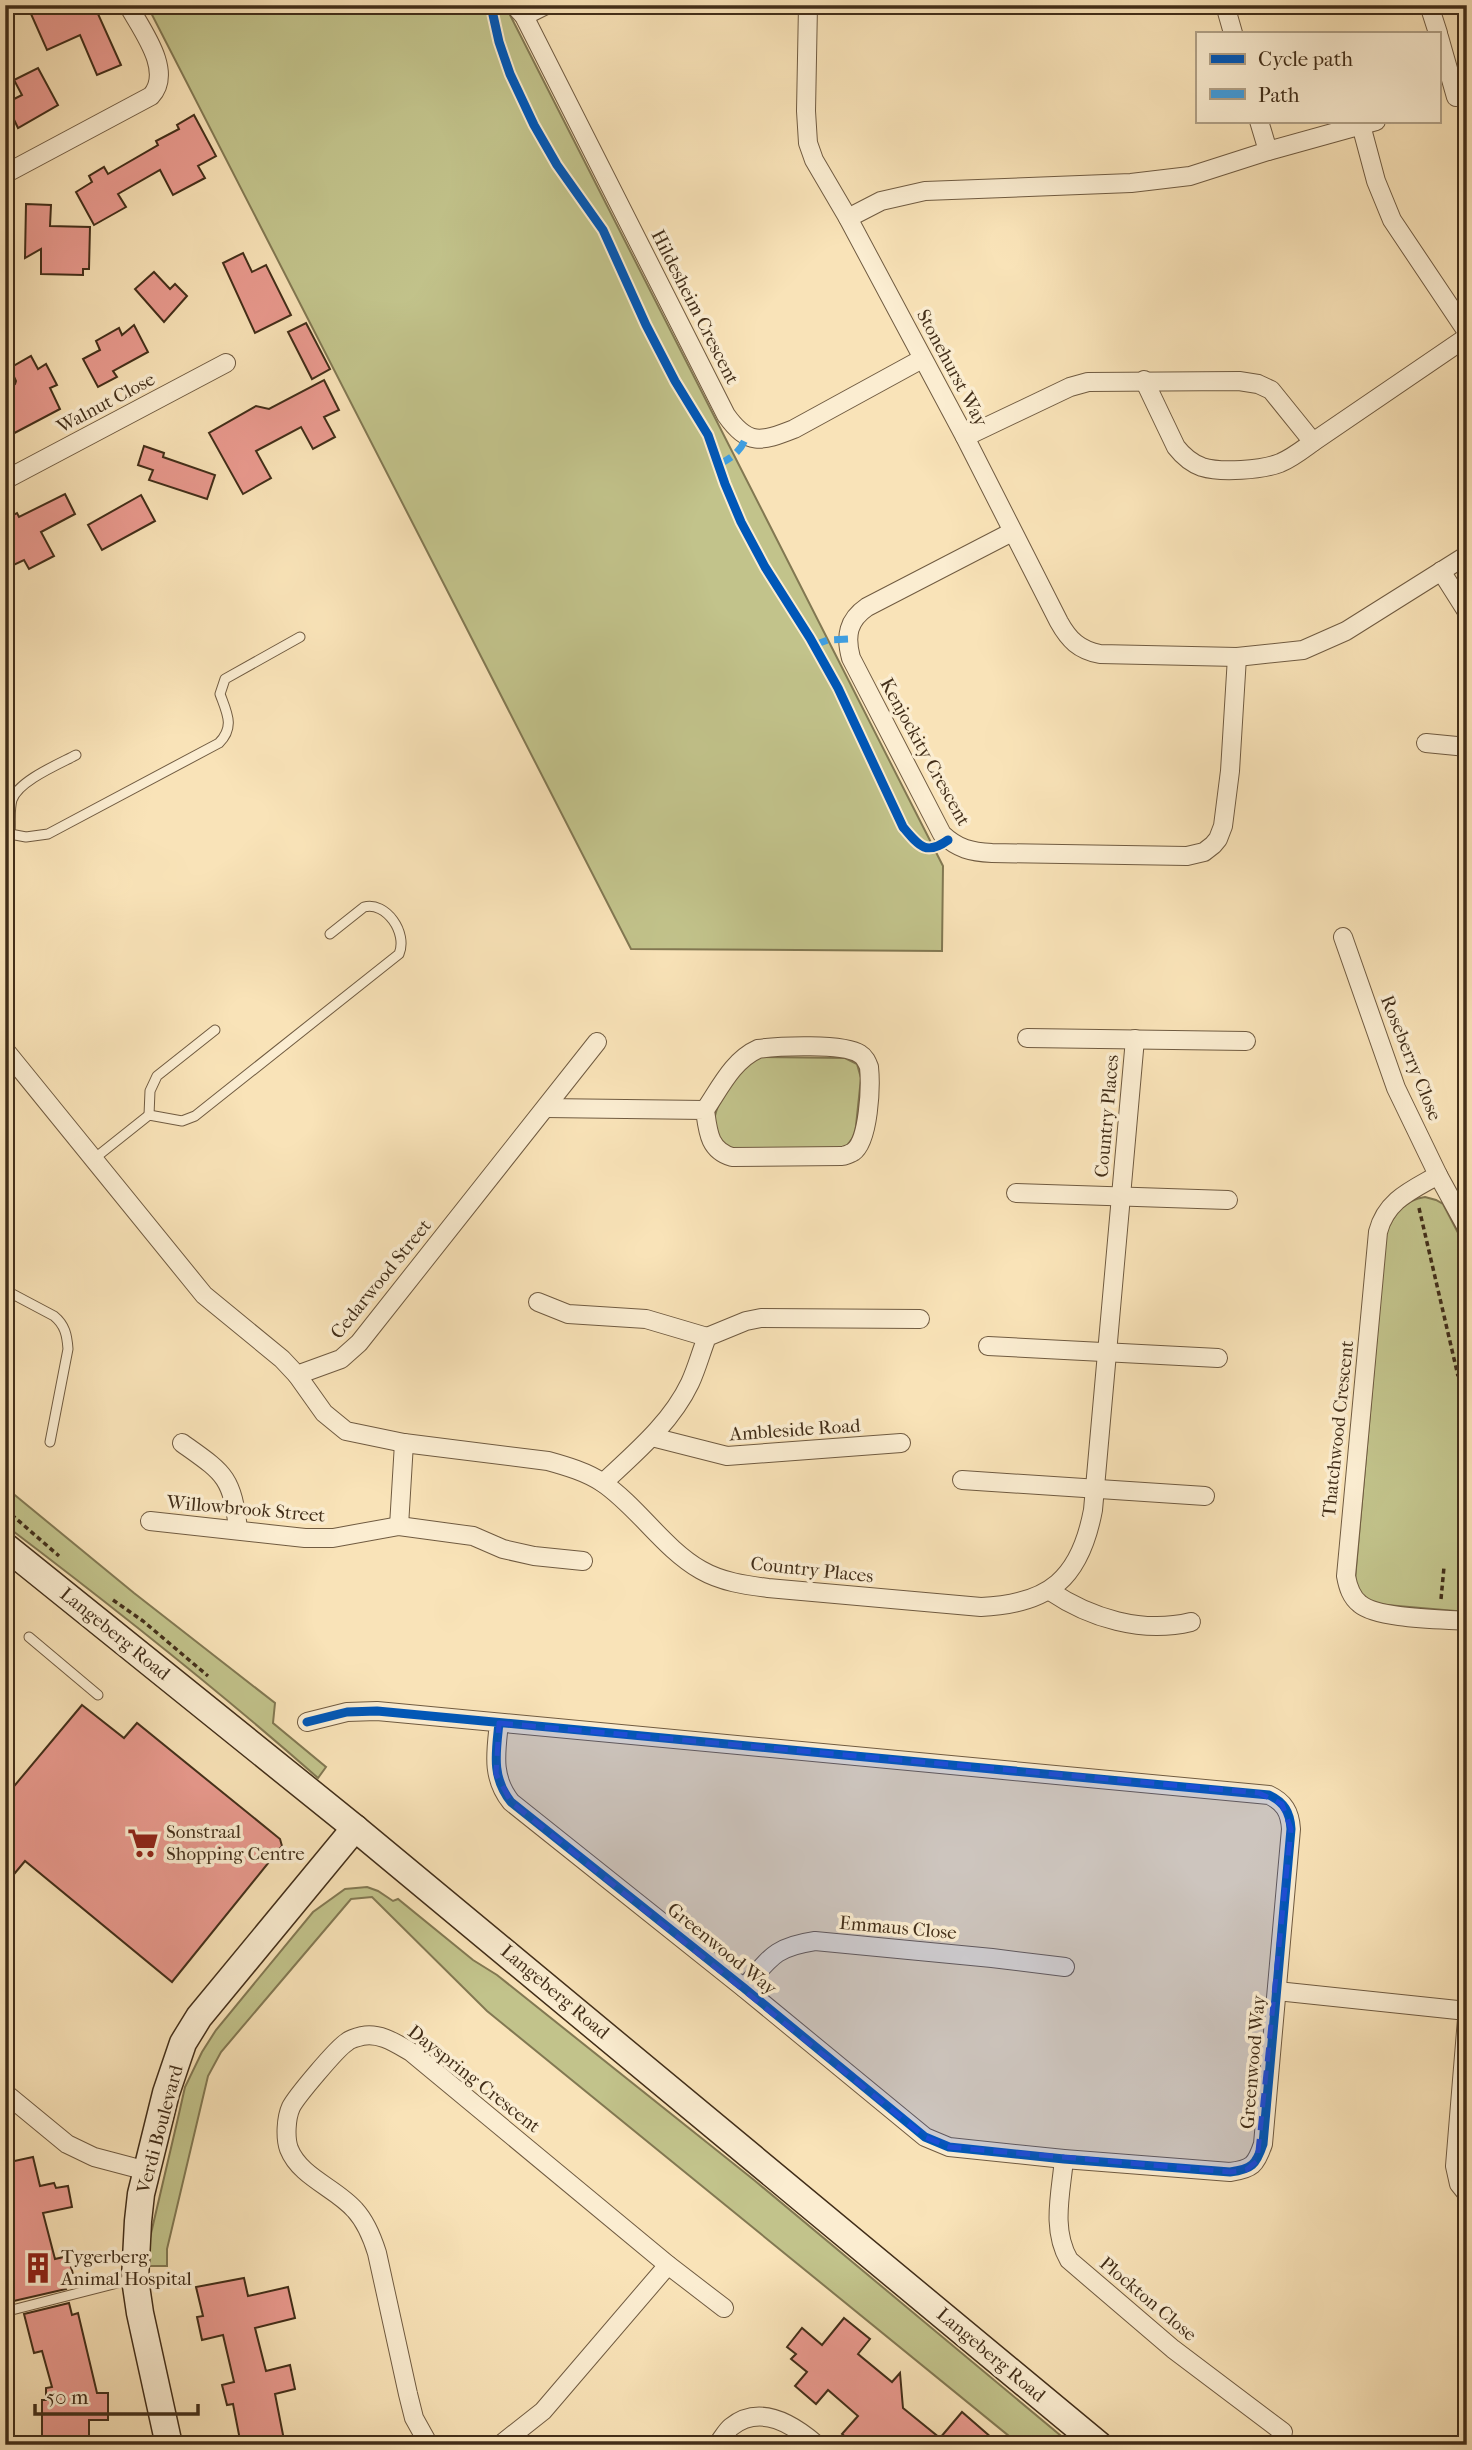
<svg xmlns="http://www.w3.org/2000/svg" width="1472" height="2450" viewBox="0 0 1472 2450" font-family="'IM FELL French Canon',serif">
  <rect width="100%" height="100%" fill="#f9e3b8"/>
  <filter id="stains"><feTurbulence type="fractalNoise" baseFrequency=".00286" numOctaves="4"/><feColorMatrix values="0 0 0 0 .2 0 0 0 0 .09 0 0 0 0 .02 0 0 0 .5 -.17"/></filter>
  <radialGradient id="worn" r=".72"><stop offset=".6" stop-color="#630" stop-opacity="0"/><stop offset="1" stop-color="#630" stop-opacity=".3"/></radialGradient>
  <g fill="#c2c38b" stroke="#827852" stroke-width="2">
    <polygon points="147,5 493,5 507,9 943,866 942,951 631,949"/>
    <path d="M760 1057 845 1058 857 1064 861 1078 855 1135 845 1148 731 1149 724 1148C720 1141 715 1135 714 1128 712 1105 739 1066 760 1057Z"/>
    <path d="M1425 1197 1436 1200 1443 1204 1467 1250V1612L1375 1604 1360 1596 1355 1580 1386 1233C1394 1214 1404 1200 1425 1197Z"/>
    <path d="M5 1487 134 1593 275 1703 273 1723 326 1767 318 1778C217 1689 112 1606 5 1525Z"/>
    <polygon points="367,1887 378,1891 393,1901 398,1899 473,1960 497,1975 754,2180 1072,2445 1020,2445 487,2011 372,1897 351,1899 221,2052 208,2076 167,2249 167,2266 148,2266 149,2242 178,2118 185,2087 202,2052 216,2030 313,1912 345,1889"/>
  </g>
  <g fill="#ea9a8f" stroke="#422e19" stroke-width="2">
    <polygon points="27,5 94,5 121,65 97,75 80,35 47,50"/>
    <polygon points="38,68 58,105 18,128 6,103 22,95 14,80"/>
    <polygon points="194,115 216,156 198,166 205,178 173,195 160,170 118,194 126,207 94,225 76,192 92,182 89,176 104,167 108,174 158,145 156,141 179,129 177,125"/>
    <polygon points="26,204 51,205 50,226 90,227 89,269 83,269 83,275 41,274 41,249 25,258"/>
    <polygon points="243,253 252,272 266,265 291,315 255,333 223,263"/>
    <polygon points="154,272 170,289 175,284 187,296 164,322 135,289"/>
    <polygon points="306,323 330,369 312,379 288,332"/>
    <polygon points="134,325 148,352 113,371 117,377 98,387 83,359 100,350 96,341 119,328 122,335"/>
    <polygon points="31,356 38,369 46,364 57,385 50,388 60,409 5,438 5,390 15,384 16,381 10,368"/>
    <polygon points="324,380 339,410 324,417 335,437 313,449 301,427 256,451 271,478 243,494 209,433 256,406 269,409"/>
    <polygon points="144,446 164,453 163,457 215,475 207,499 149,480 153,470 138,465"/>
    <polygon points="65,494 75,514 41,532 54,556 29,569 24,560 5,569 5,519 17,513 19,517"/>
    <polygon points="141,495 155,521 102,550 88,525"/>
    <polygon points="82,1705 124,1738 137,1723 280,1839 282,1846 172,1982 25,1861 5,1885 5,1797"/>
    <polygon points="33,2157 40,2186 54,2183 56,2188 68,2186 72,2207 43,2213 55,2259 68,2256 74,2278 63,2280 66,2289 5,2303 5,2163"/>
    <polygon points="244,2278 248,2296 288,2287 295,2318 255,2328 266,2371 290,2365 295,2389 275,2394 285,2445 247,2445 246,2438 240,2440 233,2404 227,2405 222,2385 234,2382 223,2335 202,2340 197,2317 203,2316 196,2287"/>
    <polygon points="69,2303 72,2315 78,2313 97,2393 108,2393 108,2420 89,2420 89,2445 42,2445 42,2400 46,2400 46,2388 52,2387 42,2351 34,2353 24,2314"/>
    <polygon points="844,2318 870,2339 858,2354 892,2382 900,2373 903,2408 940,2438 962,2412 1000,2445 855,2445 842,2434 858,2416 828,2390 816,2404 795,2386 807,2372 791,2359 796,2354 787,2347 802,2328 822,2345"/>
  </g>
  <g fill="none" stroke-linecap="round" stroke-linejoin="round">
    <defs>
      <g id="lane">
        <path d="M10 834C11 823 9 810 12 800 18 781 59 764 76 755"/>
        <path d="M5 837 10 834 26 837 48 834 219 743C235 727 227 713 220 694L225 679 300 637"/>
        <polyline points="149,1115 150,1091 157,1076 215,1030"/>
        <path d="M95 1158 149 1115 182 1121 195 1116 399 954C408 933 386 901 364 907L330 934"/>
        <path d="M5 1290 54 1316C65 1325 67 1335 68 1349L50 1442"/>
        <polyline points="29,1637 98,1695"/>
        <polyline points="12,2310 133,2279"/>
      </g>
      <g id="street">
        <path d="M514 5 524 16 726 415C748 446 761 442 794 429L922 359"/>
        <path d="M808 5 806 111 808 143 814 160 848 218 965 437 1059 622C1069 640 1079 650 1100 654L1237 657 1303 650 1346 631 1467 555"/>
        <polyline points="1225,5 1233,33"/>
        <polyline points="1429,5 1438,33"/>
        <polyline points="524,16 546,5"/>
        <polyline points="1439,37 1456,97"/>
        <polyline points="1259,121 1268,151"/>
        <polyline points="1361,125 1376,181 1392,220 1467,332"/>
        <path d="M5 174 151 96C174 71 141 29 128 5"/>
        <polyline points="848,218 881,201 925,191 1131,183 1190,176 1268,151 1376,121"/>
        <path d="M1144 380 1176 447C1183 456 1191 463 1202 467 1221 473 1262 470 1280 463 1292 458 1302 450 1313 442"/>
        <polyline points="965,437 1070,387 1088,382 1239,381 1258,384 1271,390 1313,442 1467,337"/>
        <polyline points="5,480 226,363"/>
        <path d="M1012 532 867 607C848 620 845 636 851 658L942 834C958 849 971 852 992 853L1187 856 1204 852 1213 845 1218 839 1223 826 1230 771 1237 657"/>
        <polyline points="1441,571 1467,612"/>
        <polyline points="1426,743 1467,747"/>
        <polyline points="1343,937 1396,1088 1438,1175 1467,1228"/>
        <polyline points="1027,1038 1246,1041"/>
        <polyline points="5,1050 204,1295 282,1359 297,1375 341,1359 359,1343 597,1042"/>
        <path d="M546 1108 705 1110C708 1132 709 1150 732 1157L842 1156C844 1156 852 1153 853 1152 869 1141 871 1086 869 1067 867 1062 865 1057 860 1054 844 1043 778 1046 758 1049 733 1060 720 1088 705 1110"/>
        <path d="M1438 1175C1412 1190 1386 1200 1378 1232L1346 1576C1348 1587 1351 1597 1360 1604 1378 1619 1442 1619 1467 1621"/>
        <polyline points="1016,1193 1228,1200"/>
        <polyline points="538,1302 568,1314 646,1319 707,1337"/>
        <polyline points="988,1346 1218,1358"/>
        <path d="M297 1375 324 1413 346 1431 404 1443 548 1461C566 1466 587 1472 603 1483 638 1507 664 1549 701 1570 722 1582 745 1585 768 1588L981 1607C1049 1604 1080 1579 1093 1510L1135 1039"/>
        <polyline points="652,1437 727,1456 901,1443"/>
        <path d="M182 1443C224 1473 232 1476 238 1529"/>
        <polyline points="962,1480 1205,1496"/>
        <path d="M603 1483C635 1453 671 1423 690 1383 697 1368 701 1352 707 1337L746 1321 761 1318 920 1319"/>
        <polyline points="150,1521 305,1538 333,1538 399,1526 473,1536 503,1549 534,1556 583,1561"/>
        <polyline points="399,1526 404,1443"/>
        <path d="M1050 1591C1090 1618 1142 1634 1191 1622"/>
        <path d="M307 1722 347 1712 377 1711 1269 1795C1284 1802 1290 1812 1291 1829L1263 2144C1256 2165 1252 2169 1230 2172L1064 2159 949 2147 925 2137 744 1988 511 1802C491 1777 496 1752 499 1723"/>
        <path d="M744 1988C770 1958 774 1947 815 1941L992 1958 1065 1967"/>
        <polyline points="1277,1991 1467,2011"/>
        <polyline points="1467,2019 1455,2166 1459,2184 1467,2194"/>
        <polyline points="5,2093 67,2144 94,2157 147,2171"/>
        <path d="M1064 2159C1061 2193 1051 2229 1069 2260L1173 2349 1283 2432"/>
        <path d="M429 2445 414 2418 408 2394 377 2253C372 2237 366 2222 355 2210 336 2188 300 2177 289 2149 285 2138 286 2118 291 2107 296 2097 337 2048 347 2042 350 2039 358 2037 362 2036 380 2032 397 2044 411 2052L668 2265 724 2308"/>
        <polyline points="500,2445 543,2411 668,2265"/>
        <path d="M717 2445C722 2439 726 2431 731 2427 761 2403 794 2425 817 2445"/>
      </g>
      <g id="secondary">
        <polyline points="5,1546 355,1828 1099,2445"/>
        <polyline points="169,2445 140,2313 135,2279 138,2221 141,2194 166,2093 183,2043 199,2017 355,1828"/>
      </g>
    </defs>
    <use href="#lane" stroke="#705b41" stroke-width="11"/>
    <use href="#street" stroke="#705b41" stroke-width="20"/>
    <use href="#secondary" stroke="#422e19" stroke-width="29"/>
    <g stroke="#422e19" stroke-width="3.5" stroke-dasharray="5 3.5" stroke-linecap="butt">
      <polyline points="1419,1208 1458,1376"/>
      <polyline points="5,1509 59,1556"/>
      <polyline points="1441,1599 1444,1567"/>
      <polyline points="113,1600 143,1621 208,1676"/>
    </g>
    <use href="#lane" stroke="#fbedd1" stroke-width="9"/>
    <use href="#street" stroke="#fbedd1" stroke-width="18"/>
    <use href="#secondary" stroke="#fbedd1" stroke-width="26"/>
    <g stroke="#3f9ddf" stroke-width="7" stroke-dasharray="14 7" stroke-linecap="butt">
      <path d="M719 464C732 458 741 451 746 437"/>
      <polyline points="814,645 828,640 848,639"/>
    </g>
    <defs>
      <g id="cycleway">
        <path d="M494 5 493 15 499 42 510 74 534 125 557 165 603 230 646 325 675 381 708 435 725 484 741 522 765 567 810 638 838 688 903 827C919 846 926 856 948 840"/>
        <path d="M307 1722 347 1712 377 1711 1269 1795C1284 1802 1290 1812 1291 1829L1263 2144C1256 2165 1252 2169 1230 2172L1064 2159 949 2147 925 2137 744 1988 511 1802C491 1777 496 1752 499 1723"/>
      </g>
    </defs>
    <use href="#cycleway" stroke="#fbedd1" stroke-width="13"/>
    <use href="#cycleway" stroke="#0057b8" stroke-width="9"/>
  </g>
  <path fill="#1d4ed8" fill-opacity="0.2" stroke="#1d4ed8" stroke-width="5" stroke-dasharray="14 9" stroke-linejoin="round" d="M499 1723 1259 1793 1282 1804 1291 1829 1257 2161 1246 2170 1230 2172 949 2147 925 2137 511 1802 496 1774Z"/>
  <defs>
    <symbol id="supermarket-bare" viewBox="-9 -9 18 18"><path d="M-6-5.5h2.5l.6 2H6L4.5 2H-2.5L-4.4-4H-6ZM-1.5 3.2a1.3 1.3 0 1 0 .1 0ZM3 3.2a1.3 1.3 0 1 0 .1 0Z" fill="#8f2418" stroke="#fbedd1" stroke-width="2.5" paint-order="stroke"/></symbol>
    <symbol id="building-bare" viewBox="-9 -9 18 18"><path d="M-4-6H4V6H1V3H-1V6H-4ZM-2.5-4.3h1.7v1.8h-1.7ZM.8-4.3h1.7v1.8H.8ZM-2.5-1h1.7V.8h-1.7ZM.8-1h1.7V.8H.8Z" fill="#8f2418" stroke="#fbedd1" stroke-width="2.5" paint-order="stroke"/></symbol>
  </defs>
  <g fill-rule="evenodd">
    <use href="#supermarket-bare" x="121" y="1821" width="44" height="44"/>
    <use href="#building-bare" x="16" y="2246" width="44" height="44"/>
  </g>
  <g text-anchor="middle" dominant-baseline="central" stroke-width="7" stroke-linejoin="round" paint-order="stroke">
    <g font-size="19" fill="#422e19" stroke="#fbedd1">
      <text transform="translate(695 307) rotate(63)">Hildesheim Crescent</text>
      <text transform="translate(952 368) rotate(62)">Stonehurst Way</text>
      <text transform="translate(106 403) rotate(-28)">Walnut Close</text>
      <text transform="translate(925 752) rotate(61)">Kenjockity Crescent</text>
      <text transform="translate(1411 1058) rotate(68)">Roseberry Close</text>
      <text transform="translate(1107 1116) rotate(-85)">Country Places</text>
      <text transform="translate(381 1279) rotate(-51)">Cedarwood Street</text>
      <text transform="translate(1338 1429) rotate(-84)">Thatchwood Crescent</text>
      <text transform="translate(795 1430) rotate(-4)">Ambleside Road</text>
      <text transform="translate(246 1509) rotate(5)">Willowbrook Street</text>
      <text transform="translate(812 1570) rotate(6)">Country Places</text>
      <text transform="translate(115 1634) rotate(39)">Langeberg Road</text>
      <text transform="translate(898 1928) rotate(5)">Emmaus Close</text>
      <text transform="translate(722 1949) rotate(39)">Greenwood Way</text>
      <text transform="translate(555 1992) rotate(40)">Langeberg Road</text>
      <text transform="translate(1253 2062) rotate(-85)">Greenwood Way</text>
      <text transform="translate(474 2079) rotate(38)">Dayspring Crescent</text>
      <text transform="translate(160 2129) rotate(-75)">Verdi Boulevard</text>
      <text transform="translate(1148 2299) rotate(40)">Plockton Close</text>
      <text transform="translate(991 2355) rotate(40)">Langeberg Road</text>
    </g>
    <g font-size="19" fill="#422e19" stroke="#fbedd1" text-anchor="start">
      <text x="166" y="1832">Sonstraal<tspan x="166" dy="22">Shopping Centre</tspan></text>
      <text x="61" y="2257">Tygerberg<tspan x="61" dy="22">Animal Hospital</tspan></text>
    </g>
  </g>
  <rect width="1472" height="2450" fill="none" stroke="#f9e3b8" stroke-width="28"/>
  <rect x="7" y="7" width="1458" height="2436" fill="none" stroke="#422e19" stroke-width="3.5"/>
  <rect x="14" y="14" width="1444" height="2422" fill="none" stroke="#422e19" stroke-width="2"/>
  <rect x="1196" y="32" width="245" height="91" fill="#fbedd1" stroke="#b1a187" stroke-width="2"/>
  <rect x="1210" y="54" width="35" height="10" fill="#0057b8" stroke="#b1a187" stroke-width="2"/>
  <text x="1258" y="66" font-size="21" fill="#422e19">Cycle path</text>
  <rect x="1210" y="89" width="35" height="10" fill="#3f9ddf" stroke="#b1a187" stroke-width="2"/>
  <text x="1258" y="102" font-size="21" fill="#422e19">Path</text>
  <path d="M35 2404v10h163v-10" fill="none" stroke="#422e19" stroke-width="3.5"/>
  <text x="46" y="2404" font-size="21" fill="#422e19" stroke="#fbedd1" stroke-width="5" paint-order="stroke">50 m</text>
  <rect width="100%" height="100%" filter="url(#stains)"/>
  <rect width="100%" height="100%" fill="url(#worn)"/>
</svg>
